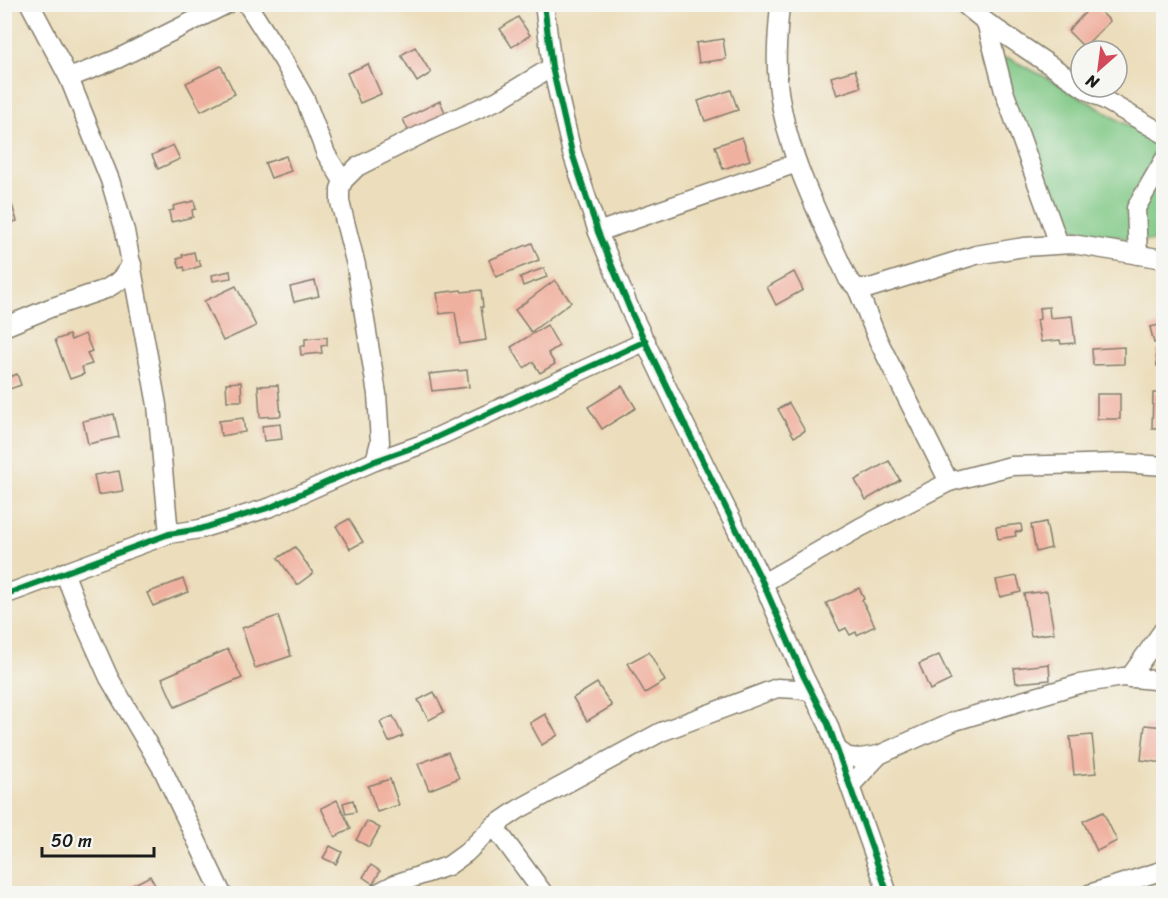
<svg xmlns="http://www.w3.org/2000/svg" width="1168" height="898" viewBox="0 0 1168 898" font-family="Sriracha,sans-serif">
  <rect width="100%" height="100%" fill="#f6f6f2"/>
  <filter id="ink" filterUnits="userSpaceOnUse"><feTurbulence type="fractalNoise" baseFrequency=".0167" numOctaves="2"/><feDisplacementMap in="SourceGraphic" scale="12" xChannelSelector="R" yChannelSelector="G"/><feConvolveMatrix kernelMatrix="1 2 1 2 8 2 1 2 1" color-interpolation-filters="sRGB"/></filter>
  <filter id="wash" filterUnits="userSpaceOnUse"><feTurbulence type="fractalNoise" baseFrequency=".008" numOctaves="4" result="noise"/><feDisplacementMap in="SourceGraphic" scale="24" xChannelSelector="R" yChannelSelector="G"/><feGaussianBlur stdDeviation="1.35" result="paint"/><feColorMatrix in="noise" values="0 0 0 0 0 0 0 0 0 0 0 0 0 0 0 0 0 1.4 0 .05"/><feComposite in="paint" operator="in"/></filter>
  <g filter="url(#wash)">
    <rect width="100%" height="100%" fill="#ecdebc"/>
    <polygon fill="#7fc885" stroke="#4e7250" stroke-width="1.5" points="1008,58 1057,83 1120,121 1163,143 1163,243 1095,234 1069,227 1037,178 998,60"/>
    <g id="blocks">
      <g fill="#f0b09f">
        <polygon points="1093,4 1110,21 1084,47 1068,31"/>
        <polygon points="518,17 530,35 512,47 500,29"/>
        <polygon points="723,39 726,59 699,63 696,43"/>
        <polygon points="415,47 431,73 417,82 401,55"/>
        <polygon points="368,64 381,94 360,103 347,73"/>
        <polygon points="221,66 235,94 201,111 186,83"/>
        <polygon points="855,70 861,87 837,95 831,77"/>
        <polygon points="731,90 738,110 705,121 698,101"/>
        <polygon points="440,101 447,117 410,135 403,119"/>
        <polygon points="742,137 750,160 723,169 715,146"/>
        <polygon points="173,145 180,159 158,169 152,155"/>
        <polygon points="286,156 291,171 271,178 265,163"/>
        <polygon points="194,201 196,209 192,210 193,217 171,222 169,211 174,210 173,206"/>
        <polygon points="12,205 17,221 4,225 4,207"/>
        <polygon points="532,243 539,260 496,277 489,260"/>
        <polygon points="194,252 196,261 199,260 201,266 185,271 184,267 180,268 177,259 183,257 182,255"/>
        <polygon points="544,268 547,277 523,286 520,277"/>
        <polygon points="230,271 231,278 213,281 212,275"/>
        <polygon points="794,272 803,290 776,305 767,287"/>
        <polygon points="555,280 571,302 531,332 515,310"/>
        <polygon points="315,281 319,296 294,302 290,287"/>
        <polygon points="236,286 256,326 223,341 204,301"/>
        <polygon points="461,290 462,292 481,290 483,307 481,307 486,340 460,344 455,312 440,314 437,293"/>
        <polygon points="1049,307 1050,318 1072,316 1075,343 1061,344 1060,340 1041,342 1037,320 1040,319 1039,308"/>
        <polygon points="1164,324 1164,340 1154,343 1150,327"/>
        <polygon points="547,325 559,346 548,353 555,364 540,373 533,362 524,368 511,347"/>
        <polygon points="85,334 92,351 87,353 92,364 82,367 84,374 70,379 55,340 69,335 71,340"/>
        <polygon points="327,337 327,345 321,346 322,353 301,355 300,346 305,346 305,339"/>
        <polygon points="1124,347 1124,364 1093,365 1092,349"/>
        <polygon points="1164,349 1164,366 1157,366 1156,350"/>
        <polygon points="467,370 469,387 432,391 429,374"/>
        <polygon points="17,374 21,385 4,391 4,379"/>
        <polygon points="241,382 242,401 227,401 226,383"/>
        <polygon points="278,385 281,416 260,417 258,386"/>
        <polygon points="622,386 636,408 602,429 588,407"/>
        <polygon points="1153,393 1164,393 1164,428 1152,428"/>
        <rect x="1097" y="394" width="23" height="25"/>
        <polygon points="789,403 805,431 794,437 778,409"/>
        <polygon points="114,414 119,437 88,444 83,421"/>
        <polygon points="243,418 245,432 221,436 219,421"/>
        <polygon points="280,424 282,439 264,441 262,426"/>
        <polygon points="889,461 900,480 866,500 855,480"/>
        <polygon points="119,471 123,491 98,495 94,475"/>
        <polygon points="349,519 363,542 350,549 336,526"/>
        <polygon points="1046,522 1051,548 1036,552 1031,525"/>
        <polygon points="1021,524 1022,531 1015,532 1016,536 998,539 996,527"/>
        <polygon points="295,547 313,573 297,585 278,558"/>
        <polygon points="1017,576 1021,592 1000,597 996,580"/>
        <polygon points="183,579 188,592 153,606 147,593"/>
        <polygon points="859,588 864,599 862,600 875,626 857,635 856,632 850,635 846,628 840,631 826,603"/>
        <polygon points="1047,591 1054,633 1031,636 1024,594"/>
        <polygon points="278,616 291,656 255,668 242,628"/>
        <polygon points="228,649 242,678 175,707 162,678"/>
        <polygon points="649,652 665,681 645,693 628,663"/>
        <polygon points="939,655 951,680 930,690 919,664"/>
        <polygon points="1049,664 1050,680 1016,683 1014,668"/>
        <polygon points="597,683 612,706 587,721 573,698"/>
        <polygon points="434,692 444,712 429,720 418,700"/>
        <polygon points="545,714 558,735 542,745 530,723"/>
        <polygon points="393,716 403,736 389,742 380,722"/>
        <polygon points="1145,725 1164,727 1164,763 1141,760"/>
        <polygon points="1092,735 1096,773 1074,775 1070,737"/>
        <polygon points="448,752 459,778 429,790 418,764"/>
        <polygon points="390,779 399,805 377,812 368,786"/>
        <polygon points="337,800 351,829 335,837 321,808"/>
        <polygon points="353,800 356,812 346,814 343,803"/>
        <polygon points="1103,812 1117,841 1097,851 1083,821"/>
        <polygon points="367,821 380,828 369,847 356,840"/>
        <polygon points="330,846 342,852 336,864 323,858"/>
        <polygon points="371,865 380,871 373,884 363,877"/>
        <polygon points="150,876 160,894 130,894 127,888"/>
      </g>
    </g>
  </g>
  <g filter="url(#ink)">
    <use href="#blocks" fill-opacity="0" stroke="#847d6c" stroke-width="1.5"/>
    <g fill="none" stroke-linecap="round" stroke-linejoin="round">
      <defs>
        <g id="street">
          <polyline points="30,4 69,78 110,180 125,231 157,405 169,534"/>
          <polyline points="247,4 283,60 305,99 326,154 343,181"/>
          <polyline points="544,4 552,67 572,153 598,232 631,312 685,425 763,583 804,677 828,724 888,894"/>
          <path d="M780 4C778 30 775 57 778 83 785 152 820 217 848 279L857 288H870L976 255 1024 247 1072 244 1164 259"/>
          <polyline points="964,4 986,22 1004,91 1059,244"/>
          <polyline points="986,22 1081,86"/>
          <polyline points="69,78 117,59 227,4"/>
          <polyline points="1082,87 1164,134"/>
          <polyline points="598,232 797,163"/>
          <polyline points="1138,255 1136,208 1164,160"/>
          <polyline points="857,288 878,340 949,482"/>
          <polyline points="4,327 50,308 106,289 119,281 132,264"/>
          <polyline points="375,461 380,442 377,394 356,265 340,202 340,189 343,181 357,167 432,129 498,100 552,67"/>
          <polyline points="64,572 83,620 109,678 163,770 222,894"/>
          <polyline points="763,583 861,527 949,482 1011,466 1122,463 1164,466"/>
          <polyline points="4,595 169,534 200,529 271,507 375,461 420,445 646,341"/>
          <polyline points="1129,678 1164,629"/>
          <polyline points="838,750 848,757 860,758 879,755 955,721 1079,684 1123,677 1164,681"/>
          <polyline points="851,785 879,755"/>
          <polyline points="494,826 544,894"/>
          <polyline points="376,894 395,884 448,866 466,853 494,826 519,809 661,732 777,688 797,689 812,692"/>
          <polyline points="1089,894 1164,870"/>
        </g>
      </defs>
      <use href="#street" stroke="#847d6c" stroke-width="21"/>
      <use href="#street" stroke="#fff" stroke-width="18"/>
      <defs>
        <g id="cycleway">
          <polyline points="544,4 552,67 572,153 598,232 631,312 685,425 763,583 804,677 828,724 888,894"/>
          <polyline points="4,595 169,534 200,529 271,507 375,461 420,445 646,341"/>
        </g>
      </defs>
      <use href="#cycleway" stroke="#f6f6f2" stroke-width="10"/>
      <use href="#cycleway" stroke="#00873e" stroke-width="6"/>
    </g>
  </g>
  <rect width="1168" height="898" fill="none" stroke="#f6f6f2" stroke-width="24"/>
  <g transform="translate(1099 69) rotate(208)"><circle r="28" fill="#f6f6f2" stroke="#9f9f9c" stroke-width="1.5"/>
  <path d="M0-4.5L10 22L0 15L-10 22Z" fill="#d1495b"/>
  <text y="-9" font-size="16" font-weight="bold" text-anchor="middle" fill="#1c1c1c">N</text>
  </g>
  <path d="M42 847v9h112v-9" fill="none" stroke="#1c1c1c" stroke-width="3"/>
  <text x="51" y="847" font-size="18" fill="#1c1c1c" stroke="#f6f6f2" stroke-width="4.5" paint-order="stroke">50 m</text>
</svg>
